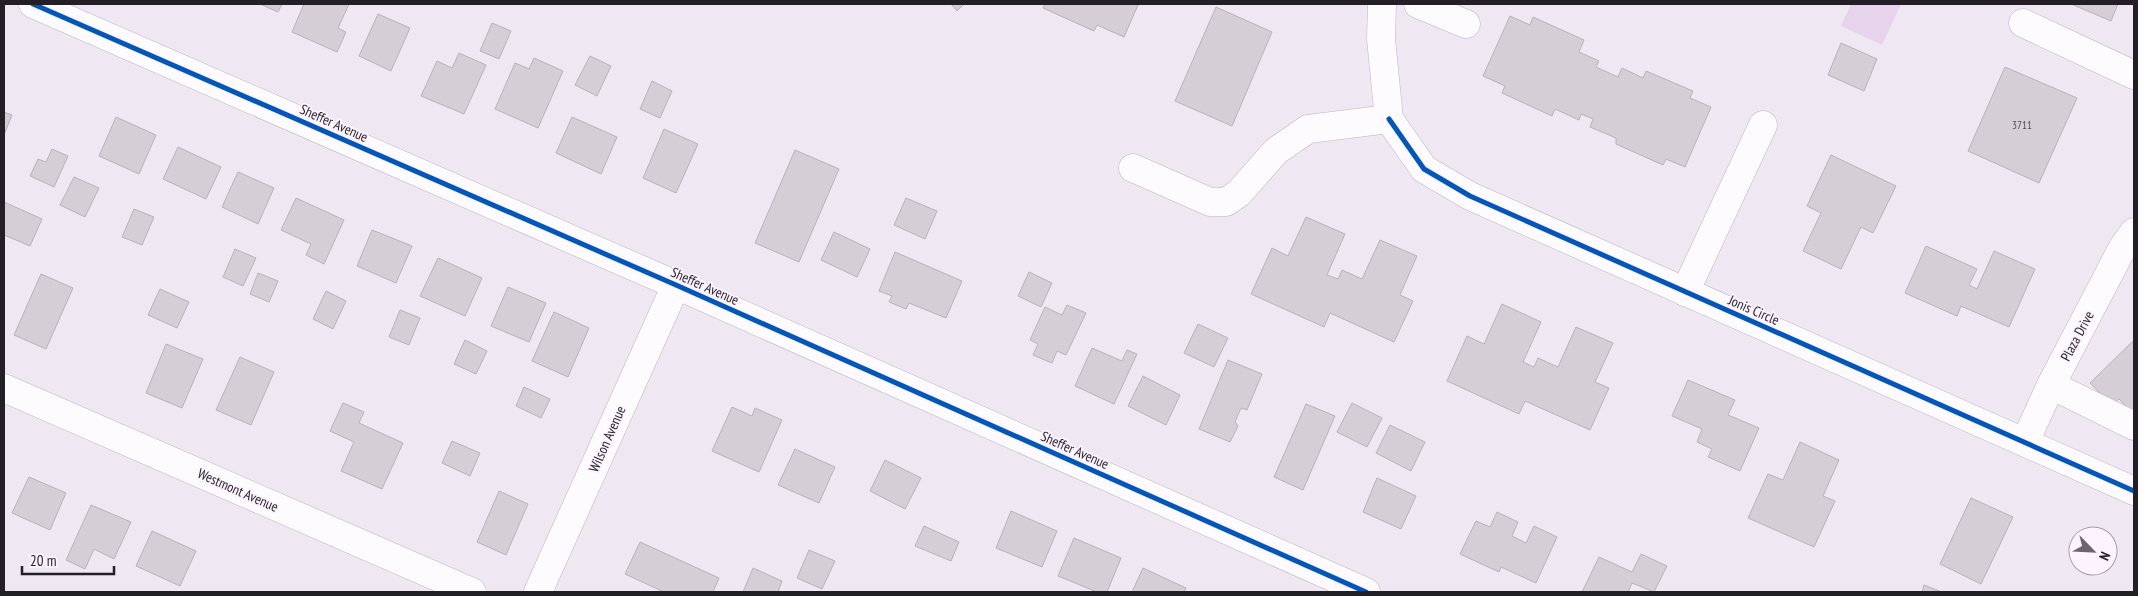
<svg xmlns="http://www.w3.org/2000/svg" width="2138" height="596" viewBox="0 0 2138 596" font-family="'PT Sans Narrow',sans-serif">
  <rect width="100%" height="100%" fill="#efe7f2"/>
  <polygon fill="#e7d3ec" points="1851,4 1901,4 1882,45 1841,26"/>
  <g fill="#d5ced6" stroke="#b8b2ba">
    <polygon points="260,4 282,4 278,12"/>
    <polygon points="304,4 349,4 338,28 346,32 337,52 292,32"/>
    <polygon points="951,4 964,4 957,11"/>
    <polygon points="1045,4 1136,4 1138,5 1124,37 1097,25 1094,31 1043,8"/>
    <polygon points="2071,4 2118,4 2111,21"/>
    <polygon points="1216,7 1272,32 1232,126 1175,101"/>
    <polygon points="378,14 410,28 391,71 359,56"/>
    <polygon points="1510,16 1530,25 1533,17 1584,40 1579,52 1599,61 1596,67 1618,77 1622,68 1643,78 1646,71 1693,91 1690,98 1711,107 1685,167 1666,159 1663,165 1616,144 1616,138 1590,127 1593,119 1581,114 1579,120 1555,109 1552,116 1502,93 1505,86 1483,76"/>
    <polygon points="492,23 511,31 499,59 480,51"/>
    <polygon points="1841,43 1877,59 1864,91 1828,75"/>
    <polygon points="459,53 486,65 464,114 421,96 437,61 452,68"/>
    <polygon points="590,56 611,66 597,96 575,85"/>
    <polygon points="534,58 563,71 538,128 495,109 515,63 529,69"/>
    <polygon points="2005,67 2077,98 2039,183 1968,151"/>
    <polygon points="652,81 672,91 660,118 640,109"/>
    <polygon points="4,112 12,115 4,135"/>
    <polygon points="116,117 156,135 139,174 99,156"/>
    <polygon points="572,117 617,137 601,174 556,153"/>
    <polygon points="664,129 698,144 676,193 643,178"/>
    <polygon points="178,147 221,167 206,199 163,179"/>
    <polygon points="52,149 68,156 54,187 30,176 38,159 46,162"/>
    <polygon points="795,150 839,169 799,262 755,243"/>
    <polygon points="1831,155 1896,186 1873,233 1861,227 1841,269 1803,251 1821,213 1807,206"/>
    <polygon points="238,172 274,188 258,224 222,207"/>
    <polygon points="74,177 99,188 85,217 60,205"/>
    <polygon points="296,198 344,220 324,264 306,255 311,244 281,230"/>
    <polygon points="906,198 937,211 925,239 894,225"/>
    <polygon points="4,202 42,219 30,246 4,235"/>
    <polygon points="134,209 154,217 142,245 122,237"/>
    <polygon points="1306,217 1345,234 1327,275 1338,279 1342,270 1362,279 1380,240 1417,256 1400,295 1413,301 1394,342 1330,313 1324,327 1251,294 1272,248 1288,256"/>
    <polygon points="372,230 412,246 396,283 357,266"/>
    <polygon points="834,232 870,249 857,277 821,260"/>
    <polygon points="1926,246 1977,269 1969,285 1977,289 1994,251 2035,269 2009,327 1961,306 1957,316 1905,293"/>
    <polygon points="235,249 256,258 243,286 223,277"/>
    <polygon points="895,252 962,281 946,318 909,303 906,309 889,302 892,296 879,291"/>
    <polygon points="438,258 482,278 465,316 420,296"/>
    <polygon points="1029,272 1052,283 1041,307 1018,296"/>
    <polygon points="258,273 278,281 269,302 250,294"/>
    <polygon points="41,274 73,288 46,349 14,335"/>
    <polygon points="508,287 546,303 529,342 491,326"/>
    <polygon points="160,289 189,302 177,328 148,315"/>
    <polygon points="326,291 346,301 333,329 313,319"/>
    <polygon points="1502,304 1541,322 1523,362 1534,367 1538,358 1558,367 1576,327 1613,343 1595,382 1609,388 1590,430 1525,401 1519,414 1447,381 1467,336 1484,344"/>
    <polygon points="1067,305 1086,313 1066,355 1057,351 1052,363 1033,355 1038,344 1030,340 1045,307 1062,315"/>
    <polygon points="400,310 420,318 409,345 389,337"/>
    <polygon points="554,312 589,328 568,377 532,361"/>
    <polygon points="1198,324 1228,338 1214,367 1184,353"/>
    <polygon points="465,340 487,351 476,374 454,364"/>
    <polygon points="2134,340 2134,415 2119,399 2112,406 2090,383"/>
    <polygon points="166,344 203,359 182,408 146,393"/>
    <polygon points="1092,348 1122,361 1127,350 1137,354 1114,404 1075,386"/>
    <polygon points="240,357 274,372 251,425 216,410"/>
    <polygon points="1228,360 1262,374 1247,410 1241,408 1235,422 1238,426 1230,442 1199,429"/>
    <polygon points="1143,376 1180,395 1166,425 1128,406"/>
    <polygon points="1688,380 1735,400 1728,415 1759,428 1740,471 1708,457 1712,449 1697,442 1702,429 1672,416"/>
    <polygon points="524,387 550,399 541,418 516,406"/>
    <polygon points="343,403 364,412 359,423 403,443 382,489 341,471 354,442 330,431"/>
    <polygon points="1352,403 1382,418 1367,447 1337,432"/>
    <polygon points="1306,404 1335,416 1303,490 1274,477"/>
    <polygon points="732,407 752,416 755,408 782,420 759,472 712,451"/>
    <polygon points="1390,425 1425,442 1411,471 1376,453"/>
    <polygon points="452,441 480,453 470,476 442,463"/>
    <polygon points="1800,442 1839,460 1823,496 1835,501 1814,547 1748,518 1768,474 1783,480"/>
    <polygon points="795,449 835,467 819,503 778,485"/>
    <polygon points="885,460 921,478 905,509 870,491"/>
    <polygon points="29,477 66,493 50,530 12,513"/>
    <polygon points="1377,478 1416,496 1401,529 1363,512"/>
    <polygon points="499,491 528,504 506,555 477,542"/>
    <polygon points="1971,498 2013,517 1981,584 1940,564"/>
    <polygon points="91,505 131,522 114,559 94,549 85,569 66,560"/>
    <polygon points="1011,511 1057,531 1042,567 996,548"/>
    <polygon points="1497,512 1518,522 1512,536 1526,543 1534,526 1557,537 1536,583 1501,567 1499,572 1460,554 1476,521 1490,527"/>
    <polygon points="924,526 959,542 951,561 915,546"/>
    <polygon points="152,531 196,551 180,586 136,566"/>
    <polygon points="1074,538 1121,558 1107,592 1097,592 1058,576"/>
    <polygon points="640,542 719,578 713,592 664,592 625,574"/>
    <polygon points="809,550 835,561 822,589 797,578"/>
    <polygon points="1641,554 1667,566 1654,592 1632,583 1628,592 1582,592 1599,557 1632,572"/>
    <polygon points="753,568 782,581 778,592 743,592"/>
    <polygon points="1143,568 1186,588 1184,592 1132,592"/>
    <polygon points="1924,585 1942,592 1922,592"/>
  </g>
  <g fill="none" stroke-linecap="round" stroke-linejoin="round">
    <defs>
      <g id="minor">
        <polyline points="33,4 676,285 1366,592"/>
        <polyline points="1382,4 1381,39 1389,119 1424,169 1470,196 2134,491"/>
        <polyline points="1418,4 1466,24"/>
        <polyline points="2023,23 2134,75"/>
        <polyline points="1133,168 1210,202 1226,202 1239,193 1276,151 1308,129 1389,119"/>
        <polyline points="1685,292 1763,125"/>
        <polyline points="2051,385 2134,426"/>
        <polyline points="4,388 472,592"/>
        <polyline points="2025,442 2051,385 2123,247 2134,232"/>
        <polyline points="538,592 676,285"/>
      </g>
    </defs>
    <use href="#minor" stroke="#bcb6be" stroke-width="29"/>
    <use href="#minor" stroke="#fdfbfd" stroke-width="28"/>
    <defs>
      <g id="cycleway">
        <polyline points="33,4 676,285 1366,592"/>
        <polyline points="1389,119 1424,169 1470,196 2134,491"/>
      </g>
    </defs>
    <use href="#cycleway" stroke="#fcf3fe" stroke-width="8"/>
    <use href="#cycleway" stroke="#0057b8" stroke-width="5"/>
  </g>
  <g text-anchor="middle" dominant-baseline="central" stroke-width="4" stroke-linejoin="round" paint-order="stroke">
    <g font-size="11" fill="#504b52">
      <text x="2022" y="125">3711</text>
    </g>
    <g font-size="14" fill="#241f26" stroke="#fcf3fe">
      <text transform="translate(334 123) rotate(24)">Sheffer Avenue</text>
      <text transform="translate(705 286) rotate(24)">Sheffer Avenue</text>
      <text transform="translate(1754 310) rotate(24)">Jonis Circle</text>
      <text transform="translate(2077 336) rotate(-62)">Plaza Drive</text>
      <text transform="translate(607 439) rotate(-66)">Wilson Avenue</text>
      <text transform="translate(1075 450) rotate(24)">Sheffer Avenue</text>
      <text transform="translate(238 490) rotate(24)">Westmont Avenue</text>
    </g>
  </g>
  <rect width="2138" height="596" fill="none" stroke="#241f26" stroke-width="10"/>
  <g transform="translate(2093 551) rotate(114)"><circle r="24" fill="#fcf3fe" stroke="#a69ea8"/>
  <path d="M0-4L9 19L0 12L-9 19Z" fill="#6b656d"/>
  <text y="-8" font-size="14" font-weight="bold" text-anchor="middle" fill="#241f26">N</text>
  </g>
  <path d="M22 566v8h92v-8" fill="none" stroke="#241f26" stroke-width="2.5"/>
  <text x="30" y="566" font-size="15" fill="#241f26" stroke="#fcf3fe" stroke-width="4" paint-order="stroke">20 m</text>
</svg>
